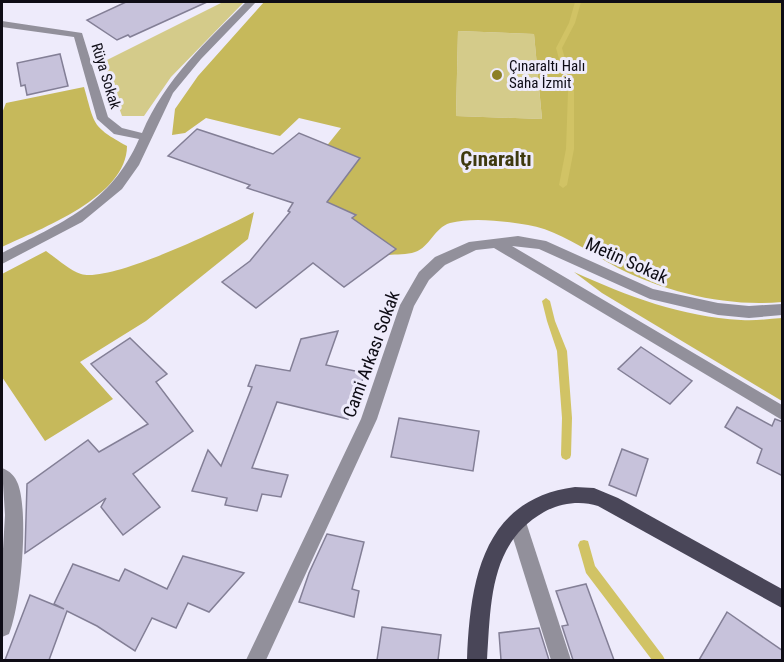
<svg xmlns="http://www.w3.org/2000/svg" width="784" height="662" viewBox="0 0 784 662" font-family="'Roboto Condensed',sans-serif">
  <rect width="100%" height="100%" fill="#eeebfb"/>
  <g fill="#d4cb8a">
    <polygon points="223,2 244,2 171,77 144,116 122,116 103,62"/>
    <polygon points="458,31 534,34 542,119 456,116"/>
  </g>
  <g fill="#c6b95b" fill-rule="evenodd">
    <path d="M264 2H782V302C727 307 668 293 618 268 592 254 557 229 528 225 505 221 472 217 450 223 434 228 430 247 415 252 407 255 396 254 388 255L395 249 336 235 355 215 324 201 325 148 341 128 299 118 280 136 206 118 185 133 172 135 175 109 198 76ZM458 31 534 34 542 119 456 116Z"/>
    <path d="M84 87C95 125 91 126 127 146 127 197 40 229 2 247V113L6 103Z"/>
    <path d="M254 212 248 239 146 321 80 362 113 399 45 441 2 377V274L46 251C56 258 69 270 81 274 111 283 224 228 254 212Z"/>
    <path d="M574 272C627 296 682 317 741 320 755 321 769 319 782 318V401L602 293Z"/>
  </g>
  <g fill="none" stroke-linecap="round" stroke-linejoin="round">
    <g fill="#d1c365" fill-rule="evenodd">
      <polygon points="575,2 581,2 575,23 562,48 574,91 574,149 567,185 563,188 559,185 566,149 568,91 556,48 569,23"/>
      <polygon points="546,298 550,301 555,321 567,351 572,418 571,455 570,458 566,460 562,458 561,455 562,418 557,351 547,321 542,301"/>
      <polygon points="584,540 588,541 595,566 663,656 665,660 652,660 586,573 578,545 580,541"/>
    </g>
  </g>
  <g fill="#c7c2db" stroke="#837f96" stroke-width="1.5">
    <polygon points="126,2 207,2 130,37 128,35 117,40 87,20"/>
    <polygon points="60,54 68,86 27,95 25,85 21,86 17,63"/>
    <polygon points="197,129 273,154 299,133 360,158 327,202 356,215 352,218 396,249 344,287 313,263 256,308 222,282 250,261 290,212 288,211 293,203 247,188 250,185 168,156"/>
    <polygon points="338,331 326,365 365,373 348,419 277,402 252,468 288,475 281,497 262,494 257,511 225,505 227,498 192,491 208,450 221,466 252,387 248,386 256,365 290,371 301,339"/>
    <polygon points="130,338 167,374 156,382 193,431 133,474 160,507 123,535 101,507 106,498 25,553 27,484 88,440 99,452 148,424 91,364"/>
    <polygon points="641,347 692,381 670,404 618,369"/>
    <polygon points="737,407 772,426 775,419 783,422 783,476 757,463 762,449 725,427"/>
    <polygon points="399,418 479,431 473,471 391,457"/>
    <polygon points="622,449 648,459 636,496 609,485"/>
    <polygon points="327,534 364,542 352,589 359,591 354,617 299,602 309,573"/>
    <polygon points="183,556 244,573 209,612 188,603 176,628 152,618 135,651 97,626 67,611 49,660 5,660 30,595 64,609 54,604 73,564 119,581 125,569 167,589"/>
    <polygon points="586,584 614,660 573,660 562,626 568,625 556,591"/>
    <polygon points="727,612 783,651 783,660 699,660"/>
    <polygon points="382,627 441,635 438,660 377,660"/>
    <polygon points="539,628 549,660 501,660 499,633"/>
  </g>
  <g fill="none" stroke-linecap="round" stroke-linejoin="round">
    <g fill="#92909b" fill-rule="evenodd">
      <path d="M246 2H256L201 59 173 93 139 165 122 189 82 222 2 264V253C61 223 111 204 139 139L114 134 97 119 74 37 2 27V21L82 33 108 117 122 128 142 133C165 79 206 42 246 2Z"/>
      <polygon points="518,236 546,241 653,289 718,303 749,306 782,304 782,315 749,318 718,315 650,299 539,249 512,246 782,405 782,420 494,248 476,250 445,265 429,280 414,306 377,419 266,660 246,660 361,419 400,305 419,272 435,257 469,242"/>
      <path d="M2 468C10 471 15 476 18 484 29 513 21 605 9 634L2 637V566L5 515Z"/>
      <polygon points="517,513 523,516 526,522 571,660 551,660 508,522 511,516"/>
    </g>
    <path fill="#494658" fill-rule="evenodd" d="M575 487 594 488 618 498 782 589V608L598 506C581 500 560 503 544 512 489 543 491 604 487 660H467C470 582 482 499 575 487Z"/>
  </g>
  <circle fill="#8c8027" stroke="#eeebfb" stroke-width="2" cx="497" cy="75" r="6"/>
  <g text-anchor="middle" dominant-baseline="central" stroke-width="6" stroke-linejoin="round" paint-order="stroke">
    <g font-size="15" fill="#0e0c15" stroke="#eeebfb" text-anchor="start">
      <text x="509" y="66">Çınaraltı Halı<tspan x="509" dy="17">Saha İzmit</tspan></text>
    </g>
    <g font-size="15" fill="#0e0c15" stroke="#eeebfb">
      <text transform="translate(106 76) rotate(73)">Rüya Sokak</text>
    </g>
    <g font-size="18" fill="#0e0c15" stroke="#eeebfb">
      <text transform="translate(627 260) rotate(24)">Metin Sokak</text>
      <text transform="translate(371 354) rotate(-70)">Cami Arkası Sokak</text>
    </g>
    <g font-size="21" font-weight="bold" fill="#3e390e" stroke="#eeebfb">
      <text x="496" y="159">Çınaraltı</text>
    </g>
  </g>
  <rect width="784" height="662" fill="none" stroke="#0e0c15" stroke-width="6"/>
</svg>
